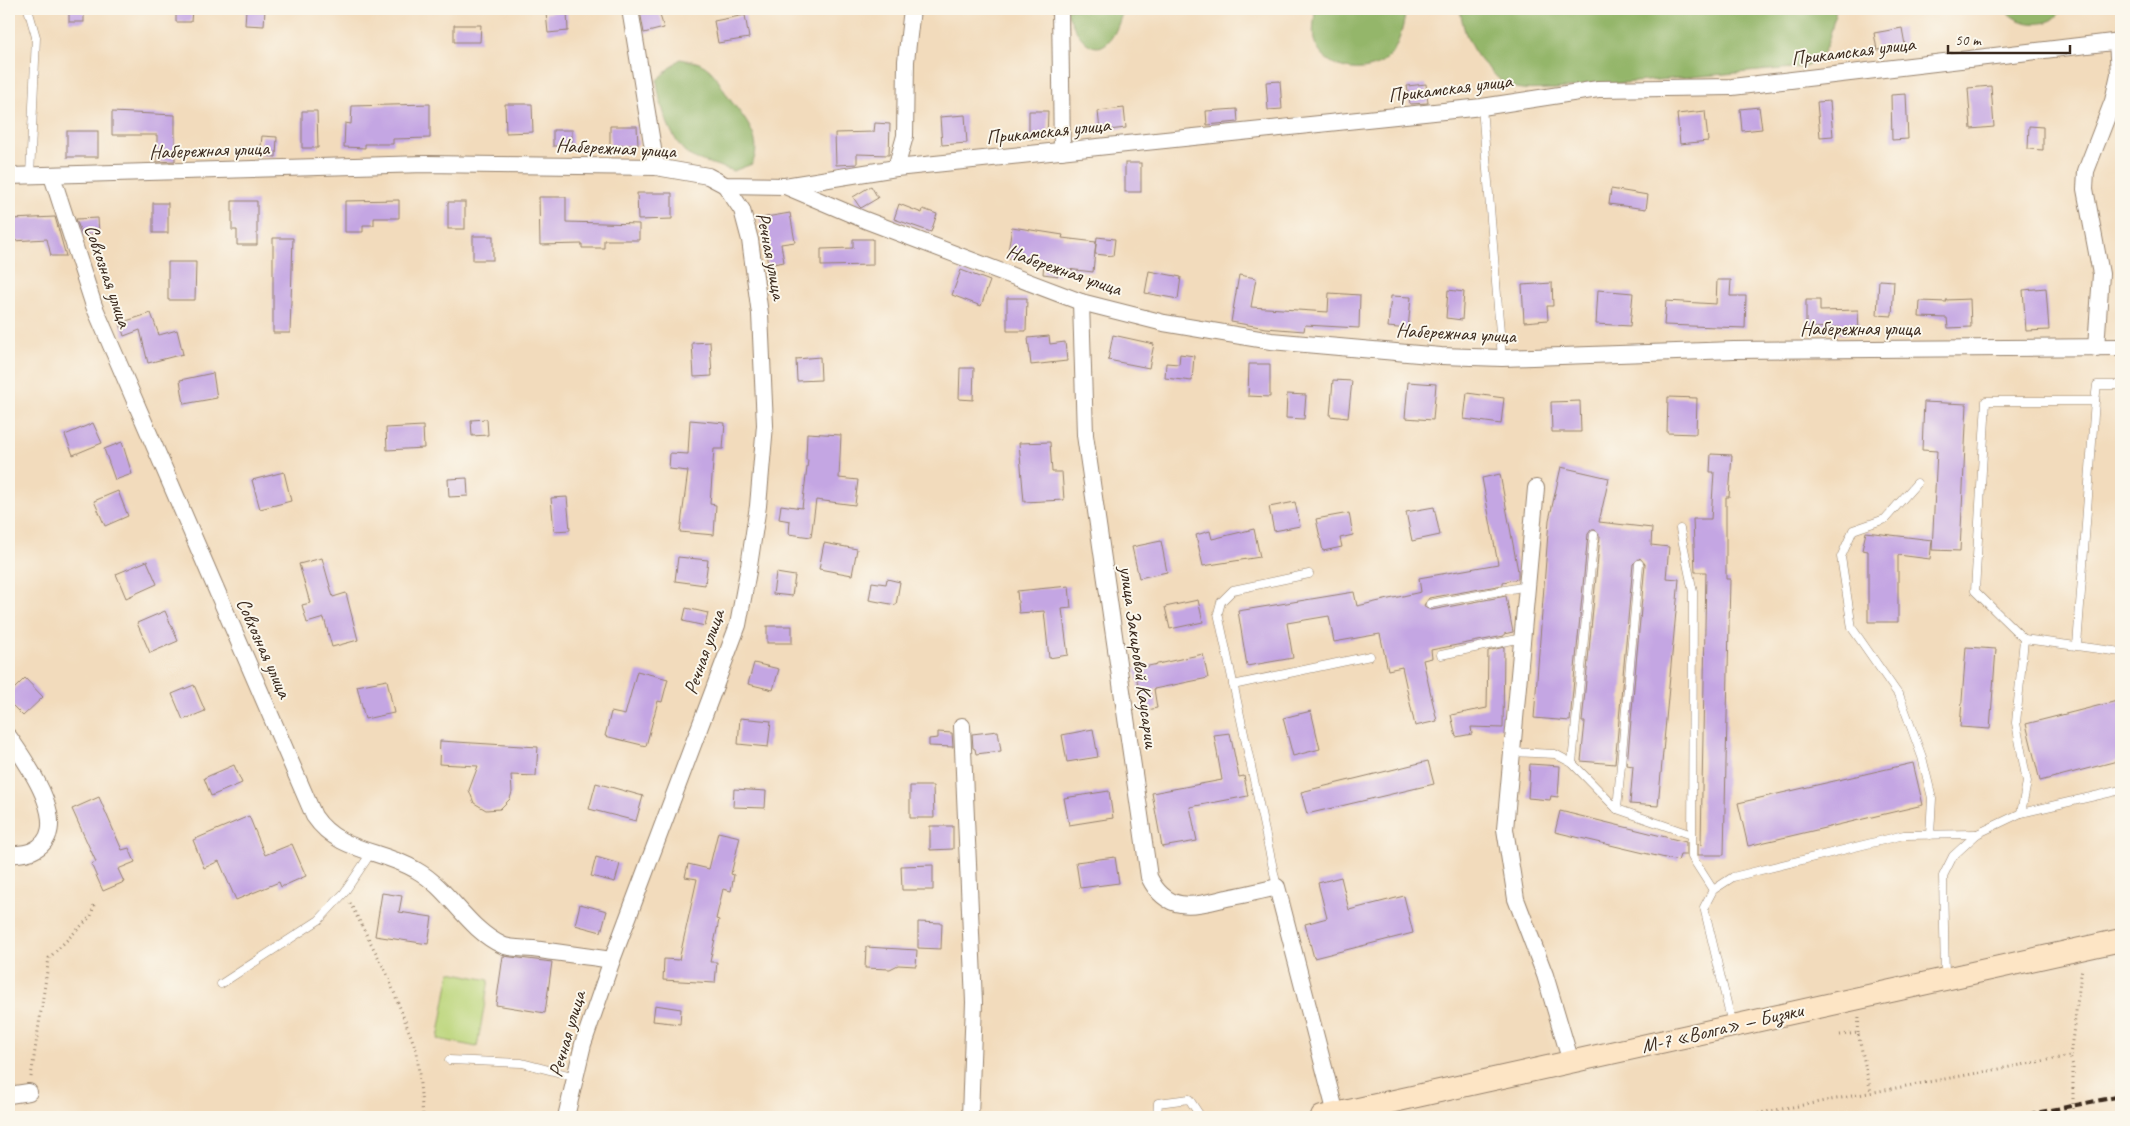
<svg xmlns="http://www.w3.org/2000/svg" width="2130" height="1126" viewBox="0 0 2130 1126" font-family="Caveat,sans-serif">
  <rect width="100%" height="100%" fill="#fbf7ec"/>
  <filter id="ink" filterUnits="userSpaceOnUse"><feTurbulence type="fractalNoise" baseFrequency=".02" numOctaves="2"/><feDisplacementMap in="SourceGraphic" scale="10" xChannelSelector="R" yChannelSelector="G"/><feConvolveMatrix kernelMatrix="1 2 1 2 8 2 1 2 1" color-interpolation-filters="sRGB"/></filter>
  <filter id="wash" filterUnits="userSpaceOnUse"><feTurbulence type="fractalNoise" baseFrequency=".0096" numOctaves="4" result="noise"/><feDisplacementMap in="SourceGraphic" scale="20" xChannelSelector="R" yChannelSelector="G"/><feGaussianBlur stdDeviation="1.12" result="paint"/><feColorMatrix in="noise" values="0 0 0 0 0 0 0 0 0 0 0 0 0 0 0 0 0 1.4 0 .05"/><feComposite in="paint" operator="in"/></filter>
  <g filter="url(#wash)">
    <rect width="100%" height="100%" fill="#f2dbbc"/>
    <polygon fill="#bbd57a" stroke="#7b804c" points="450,972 489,980 477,1047 438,1039"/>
    <g fill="#94b66a" stroke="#687044">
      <path d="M1066 9H1123C1110 63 1083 56 1066 9Z"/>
      <path d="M1315 9H1406C1404 23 1399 49 1387 59 1365 78 1322 70 1314 40 1312 30 1315 18 1315 9Z"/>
      <path d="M1460 9H1836C1830 33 1830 57 1804 67L1555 89C1539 89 1520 92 1505 84 1500 81 1495 75 1491 71 1471 52 1464 35 1460 9Z"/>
      <path d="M2005 9H2064C2060 12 2056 18 2052 20 2037 27 2014 23 2005 9Z"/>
      <path d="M680 59C686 60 694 61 699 63 716 70 721 88 731 101 745 119 764 140 752 164L733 171C724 167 695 160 689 155 671 142 658 101 657 80Z"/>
    </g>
    <g id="blocks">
      <g fill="#c4a6e3">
        <rect x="69" y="9" width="15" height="13"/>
        <polygon points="176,9 192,9 191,22 176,22"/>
        <polygon points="246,9 265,9 264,26 245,25"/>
        <polygon points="649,9 658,9 664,28 644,33 640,11"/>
        <polygon points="567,11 568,31 548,33 546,13"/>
        <polygon points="745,15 749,38 718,43 714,21"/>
        <polygon points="454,25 481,25 480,42 454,42"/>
        <polygon points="1902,28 1905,45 1877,50 1874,33"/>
        <polygon points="1280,81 1282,109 1268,110 1266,82"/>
        <polygon points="1426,84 1428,103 1410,104 1407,86"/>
        <polygon points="1991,86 1994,127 1971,129 1968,88"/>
        <polygon points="1906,94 1908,139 1892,140 1891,95"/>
        <polygon points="1830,101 1833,136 1820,137 1817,102"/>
        <polygon points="430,104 430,138 393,139 393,144 365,144 365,148 344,147 345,123 351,124 352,106"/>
        <polygon points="505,104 532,104 533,132 506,133"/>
        <polygon points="1759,107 1762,129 1742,131 1740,109"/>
        <polygon points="1124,108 1126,128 1100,131 1098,111"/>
        <polygon points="1237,109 1238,122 1207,125 1206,111"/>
        <polygon points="302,111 317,111 318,148 302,148"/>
        <polygon points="1029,111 1048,111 1047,139 1029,139"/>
        <polygon points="1705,111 1708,141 1680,144 1677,114"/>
        <polygon points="112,112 175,115 175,161 157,162 157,135 112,135"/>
        <polygon points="965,115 967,143 942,145 940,117"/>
        <polygon points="875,123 890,124 889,155 857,154 857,164 836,165 835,133 874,132"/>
        <polygon points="610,126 637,126 638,145 610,146"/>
        <polygon points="2029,126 2043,127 2043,150 2028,149"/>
        <rect x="553" y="130" width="19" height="16"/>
        <rect x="67" y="131" width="31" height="26"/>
        <polygon points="262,136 277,137 276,157 260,155"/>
        <rect x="1125" y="163" width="16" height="29"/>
        <polygon points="871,186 878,198 861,208 859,206 853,197"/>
        <polygon points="1611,189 1648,195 1646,209 1609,204"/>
        <polygon points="637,193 672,193 672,219 638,220"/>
        <polygon points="539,197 566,197 566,222 639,224 639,240 604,240 604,248 582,248 582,244 540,245"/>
        <polygon points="399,200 399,218 374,218 374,225 363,225 363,232 345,232 345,201"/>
        <polygon points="232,201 257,201 257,245 237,245 237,230 232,230"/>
        <rect x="448" y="202" width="17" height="27"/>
        <rect x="153" y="203" width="15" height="30"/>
        <polygon points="899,204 922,213 923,209 937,214 931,232 894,219"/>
        <polygon points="790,213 795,242 781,244 784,262 768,265 760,218"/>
        <polygon points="55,217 66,256 51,256 47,239 13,241 12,219"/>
        <polygon points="98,218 99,234 82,235 76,219"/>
        <polygon points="1012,227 1063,235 1062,238 1096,242 1093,272 1059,268 1058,276 1043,274 1044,263 1007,258"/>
        <rect x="473" y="236" width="20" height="24"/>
        <polygon points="1097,237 1115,239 1113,256 1095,254"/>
        <polygon points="273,238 293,238 290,333 273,333"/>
        <polygon points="853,239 873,239 873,265 821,266 821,249 853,248"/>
        <polygon points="168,262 196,262 195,300 168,300"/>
        <polygon points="961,270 990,281 981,306 952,295"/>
        <polygon points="1149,271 1181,277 1178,299 1145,293"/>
        <polygon points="1239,275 1256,278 1251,307 1328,312 1329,293 1360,295 1359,328 1305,325 1304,331 1266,328 1231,322"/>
        <polygon points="1717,280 1731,280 1730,296 1746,296 1745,328 1664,325 1666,301 1716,304"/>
        <polygon points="1879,280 1894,281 1892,316 1877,315"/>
        <polygon points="1552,283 1553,306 1547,306 1548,320 1524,322 1522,285"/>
        <polygon points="2046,288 2049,330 2026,331 2023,290"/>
        <polygon points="1448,290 1464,292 1462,320 1446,318"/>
        <polygon points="1598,290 1633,293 1630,326 1596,324"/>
        <polygon points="1391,296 1411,297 1408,329 1388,327"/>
        <polygon points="1007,298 1027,298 1026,331 1007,331"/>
        <polygon points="1970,299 1971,327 1948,328 1947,318 1919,317 1920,301 1947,302 1946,300"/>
        <polygon points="1806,300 1820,300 1820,311 1858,310 1859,334 1839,334 1839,327 1806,328"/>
        <polygon points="151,313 159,335 177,330 183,354 148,363 140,330 124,336 120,323"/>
        <polygon points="1113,335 1154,344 1149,368 1108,360"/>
        <polygon points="1049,336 1050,344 1065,342 1067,361 1031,365 1028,338"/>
        <polygon points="710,342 712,376 694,377 692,343"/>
        <polygon points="1180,354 1194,356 1192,381 1165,378 1166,363 1179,364"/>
        <polygon points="820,357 821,380 797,381 796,359"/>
        <polygon points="1249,364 1270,364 1270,397 1248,396"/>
        <polygon points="960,368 974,368 973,400 959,399"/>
        <polygon points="213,373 217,398 184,404 180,380"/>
        <polygon points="1333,380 1352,381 1348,418 1330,416"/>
        <polygon points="1408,382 1436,384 1433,420 1405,418"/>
        <polygon points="1467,393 1504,398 1501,424 1464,419"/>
        <polygon points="1287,394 1306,395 1304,419 1286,418"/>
        <polygon points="1668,397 1697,398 1696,434 1667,433"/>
        <polygon points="1580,401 1581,432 1552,432 1551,402"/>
        <polygon points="1924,402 1967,404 1960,551 1932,550 1937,451 1922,450"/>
        <polygon points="487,419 488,435 472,436 471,420"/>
        <polygon points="690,420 725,423 723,449 714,449 710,504 716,505 714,535 680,532 688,471 669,469 670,453 688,454"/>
        <polygon points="93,423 102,443 73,455 65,435"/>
        <polygon points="423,426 424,448 387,450 386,428"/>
        <polygon points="807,433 841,435 839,478 858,480 855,505 816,500 811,537 789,534 790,521 779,519 781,505 802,508 808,460 806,460"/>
        <polygon points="122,442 132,474 115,480 104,449"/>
        <polygon points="1050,442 1052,472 1062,472 1064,500 1024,502 1019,443"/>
        <polygon points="1711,454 1732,455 1729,497 1726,497 1726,579 1730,579 1724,855 1698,855 1698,844 1701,845 1706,572 1695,572 1693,519 1711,519 1714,472 1710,472"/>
        <polygon points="1561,467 1609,478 1599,522 1652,528 1651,545 1669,547 1666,578 1679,579 1658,806 1630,804 1633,766 1627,765 1645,564 1640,558 1633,564 1615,764 1581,761 1585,722 1582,722 1600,536 1595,530 1591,530 1588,534 1570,721 1534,718 1549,520"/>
        <polygon points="284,472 291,501 260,509 252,480"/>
        <polygon points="1500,474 1518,571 1518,579 1503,582 1503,585 1429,598 1424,605 1426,608 1431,610 1506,596 1513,632 1504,634 1504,636 1431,650 1432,658 1423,660 1437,721 1415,726 1402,667 1388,670 1380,634 1334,642 1329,616 1287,623 1293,658 1247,666 1238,611 1354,592 1357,606 1421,592 1419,578 1498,564 1482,478"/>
        <polygon points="467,478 468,496 449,497 448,479"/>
        <polygon points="118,491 128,516 105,526 94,501"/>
        <polygon points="567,497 570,530 554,531 551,498"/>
        <polygon points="1295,502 1300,526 1274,531 1269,507"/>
        <polygon points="1434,507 1440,535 1412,541 1406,512"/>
        <polygon points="1349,513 1353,535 1340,538 1342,547 1323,551 1316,519"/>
        <polygon points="1254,529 1260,557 1203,566 1196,535 1210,531 1212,539"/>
        <polygon points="1866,532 1932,540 1930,559 1898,555 1898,622 1868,622 1868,551 1862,550"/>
        <polygon points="1161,541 1167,572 1139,578 1132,547"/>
        <polygon points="824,543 857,549 852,575 819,569"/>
        <polygon points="678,557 708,560 705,585 675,581"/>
        <polygon points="322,558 333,597 346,593 358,640 332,647 324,618 307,623 302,605 310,603 299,564"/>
        <polygon points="147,561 157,584 126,598 116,574"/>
        <polygon points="776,573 795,576 792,596 773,594"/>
        <polygon points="887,579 900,582 896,605 869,600 872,582 886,584"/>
        <polygon points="1069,586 1071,608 1062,609 1068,655 1049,658 1044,611 1019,613 1017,591"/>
        <polygon points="1198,600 1203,622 1170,629 1165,607"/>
        <polygon points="686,608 708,613 705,626 683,621"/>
        <polygon points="165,611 178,641 150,653 137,623"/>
        <rect x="767" y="626" width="25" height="17"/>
        <polygon points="1504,647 1503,728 1471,727 1472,734 1456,737 1451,715 1487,708 1488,651"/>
        <polygon points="1966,647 1996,649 1990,729 1960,727"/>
        <polygon points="1203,654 1208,678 1154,689 1157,708 1143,711 1135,669"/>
        <polygon points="754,663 779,669 773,690 748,684"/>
        <polygon points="637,671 668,679 662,702 658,701 646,746 605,736 611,712 625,715"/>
        <polygon points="25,678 43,697 23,716 9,702 9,694"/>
        <polygon points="387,680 394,713 365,719 357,686"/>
        <polygon points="194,685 205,711 183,720 172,694"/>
        <polygon points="2121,700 2121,760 2040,781 2026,724"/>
        <polygon points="1311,711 1320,749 1293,756 1283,718"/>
        <polygon points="740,718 771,721 768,747 738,744"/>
        <polygon points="1093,729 1098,757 1067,762 1062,735"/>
        <polygon points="998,731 1001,751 976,754 975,749 973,748 972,734"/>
        <polygon points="938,732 952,733 953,747 929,746 929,739 938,738"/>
        <polygon points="1230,733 1239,777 1244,776 1248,796 1190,807 1197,841 1162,847 1152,793 1222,780 1214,735"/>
        <polygon points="440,741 538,747 536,776 511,775 512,792 510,799 500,809 486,810 474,803 469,790 478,766 439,764"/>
        <polygon points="1428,761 1434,784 1307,814 1301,792"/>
        <polygon points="1913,763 1923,805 1748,846 1738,803"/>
        <polygon points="1530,764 1560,766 1558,797 1551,796 1550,800 1528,798"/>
        <polygon points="234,765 242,783 211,796 204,778"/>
        <polygon points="596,783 643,796 636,821 589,809"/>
        <polygon points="910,786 933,786 934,818 910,818"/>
        <polygon points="734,789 766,791 765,808 733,807"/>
        <polygon points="1109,791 1113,818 1069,825 1064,798"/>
        <polygon points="99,797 122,850 129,848 135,862 118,869 124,882 103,891 91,864 96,862 72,809"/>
        <polygon points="1560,811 1686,842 1686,855 1680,855 1678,861 1555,832"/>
        <polygon points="249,816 265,855 292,844 306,876 281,887 279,882 236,900 219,861 204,868 193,840"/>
        <polygon points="930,826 953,826 953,849 930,850"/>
        <polygon points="718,832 740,837 731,874 734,875 731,891 723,889 716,919 719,920 710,962 717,962 715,983 663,980 664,959 679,960 697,879 685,877 688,864 709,869"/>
        <polygon points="596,857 620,864 615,882 591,876"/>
        <polygon points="1115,857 1119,883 1080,888 1076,862"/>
        <polygon points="933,865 933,890 902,890 901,866"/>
        <polygon points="1341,877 1349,910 1404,896 1413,933 1314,958 1305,924 1327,918 1318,883"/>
        <polygon points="382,893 402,896 399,912 432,917 428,944 375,936"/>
        <polygon points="580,904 607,911 601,932 575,925"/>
        <polygon points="918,922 942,923 941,949 918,948"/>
        <polygon points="866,947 917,950 916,966 898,965 890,969 865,968"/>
        <polygon points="503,956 552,962 545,1013 496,1005"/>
        <polygon points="655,1005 681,1009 680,1024 653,1021"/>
      </g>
    </g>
  </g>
  <g filter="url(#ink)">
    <use href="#blocks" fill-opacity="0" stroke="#96826d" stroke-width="1"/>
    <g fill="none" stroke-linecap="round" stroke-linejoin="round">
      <defs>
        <g id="service">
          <polyline points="28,9 36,37 30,176"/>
          <polyline points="1482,107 1502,358"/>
          <polyline points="2095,401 2097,385 2121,385"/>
          <polyline points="1917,483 1885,519 1853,530 1841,557 1852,628 1900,697 1922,757 1932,798 1930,835"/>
          <polyline points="1680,529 1693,592 1692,857 1713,890"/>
          <polyline points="1430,604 1527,586"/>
          <polyline points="2077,646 2095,401 1986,401 1975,591 2024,639 2121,652"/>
          <polyline points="1441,655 1522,638"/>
          <polyline points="1233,685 1370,656"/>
          <polyline points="1512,752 1555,754 1572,763 1617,809 1692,835"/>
          <polyline points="1572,763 1594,535"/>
          <polyline points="1617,809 1639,564"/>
          <polyline points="2021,813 2027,782 2016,723 2024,639"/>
          <polyline points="1277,887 1218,613 1221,602 1233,590 1309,574"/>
          <polyline points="1945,978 1943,876 1953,856 1977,834 2021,813 2121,790"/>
          <polyline points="221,984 319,920 344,893 371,853"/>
          <polyline points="1732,1024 1704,907 1713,890 1733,877 1904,835 1977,834"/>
          <polyline points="449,1060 522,1063 576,1077"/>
          <polyline points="1157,1117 1158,1103 1189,1099 1201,1117"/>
        </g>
        <g id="minor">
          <polyline points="630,9 656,167"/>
          <polyline points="1060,9 1062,151"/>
          <polyline points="896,168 905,136 906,61 912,9"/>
          <polyline points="9,176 425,164 656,167 708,176 725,185 785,186 865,220 1081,302 1164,323 1271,341 1441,356 1502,358 1734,350 2121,347"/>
          <path d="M52 176 94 306 314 816C339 853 381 849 416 870 450 889 467 929 502 945 511 949 523 948 533 949 559 953 586 956 612 960"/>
          <polyline points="785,186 896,168 1482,107 1598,89 1732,87 2121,41"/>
          <path d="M1081 302 1085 435 1149 877C1167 914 1194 906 1227 898 1243 895 1260 891 1277 887L1336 1114"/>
          <polyline points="2096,348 2101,274 2085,189 2086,171 2113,101 2119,74 2117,41"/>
          <polyline points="1536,488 1505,829 1516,899 1545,975 1571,1062"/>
          <polyline points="962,726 974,1002 970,1117"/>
          <path d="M9 737C26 762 77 831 32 851 25 854 16 854 9 855"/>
          <polyline points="9,1095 29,1092"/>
          <polyline points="566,1117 583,1044 612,960 738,625 749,566 758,506 765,425 760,314 750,240 742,210 725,185"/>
        </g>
        <polyline id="secondary" points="1322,1117 2121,940"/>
      </defs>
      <use href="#service" stroke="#96826d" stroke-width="9"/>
      <use href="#minor" stroke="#96826d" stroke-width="18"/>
      <use href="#secondary" stroke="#96826d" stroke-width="24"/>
      <g stroke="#96826d" stroke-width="3" stroke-dasharray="1 4" stroke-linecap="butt">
        <polyline points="350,903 387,974 417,1052 423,1117"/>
        <polyline points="1858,1033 1859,1016"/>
        <polyline points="1840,1035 1858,1033 1871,1092"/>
        <polyline points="2070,1056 2082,967"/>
        <polyline points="31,1077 49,958 91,916 94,905"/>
        <polyline points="1738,1117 2070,1056 2073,1066 2073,1117"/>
      </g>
      <use href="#service" stroke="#fff" stroke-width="8"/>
      <use href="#minor" stroke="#fff" stroke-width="16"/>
      <use href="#secondary" stroke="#fde5c5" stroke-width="22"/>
      <polyline stroke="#3b2a1e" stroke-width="4" stroke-dasharray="8 4" stroke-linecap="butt" points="2016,1117 2121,1096"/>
    </g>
  </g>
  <g text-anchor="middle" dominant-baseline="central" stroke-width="4" stroke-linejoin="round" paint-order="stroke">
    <g font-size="20" fill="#3b2a1e" stroke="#fbf7ec">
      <text transform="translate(1853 51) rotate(-7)">Прикамская улица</text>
      <text transform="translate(1450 88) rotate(-7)">Прикамская улица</text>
      <text transform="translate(1048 131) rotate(-6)">Прикамская улица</text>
      <text transform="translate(616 148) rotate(3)">Набережная улица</text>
      <text transform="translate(209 150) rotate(-2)">Набережная улица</text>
      <text transform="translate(771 256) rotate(79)">Речная улица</text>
      <text transform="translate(1064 270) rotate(19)">Набережная улица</text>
      <text transform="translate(108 276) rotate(71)">Совхозная улица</text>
      <text x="1860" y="328">Набережная улица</text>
      <text transform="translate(1456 333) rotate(3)">Набережная улица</text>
      <text transform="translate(264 648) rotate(66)">Совхозная улица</text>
      <text transform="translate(704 652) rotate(-71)">Речная улица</text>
      <text transform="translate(1139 657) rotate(82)">улица Закировой Каусарии</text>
      <text transform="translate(1722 1028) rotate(-13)">М-7 «Волга» — Бизяки</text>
      <text transform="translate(567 1034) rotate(-74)">Речная улица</text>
    </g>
  </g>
  <rect width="2130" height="1126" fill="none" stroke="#fbf7ec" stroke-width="30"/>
  <path d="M1948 45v8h122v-8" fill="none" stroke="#3b2a1e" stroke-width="2.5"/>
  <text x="1955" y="45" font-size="15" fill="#3b2a1e" stroke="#fbf7ec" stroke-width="4" paint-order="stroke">50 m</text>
</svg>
